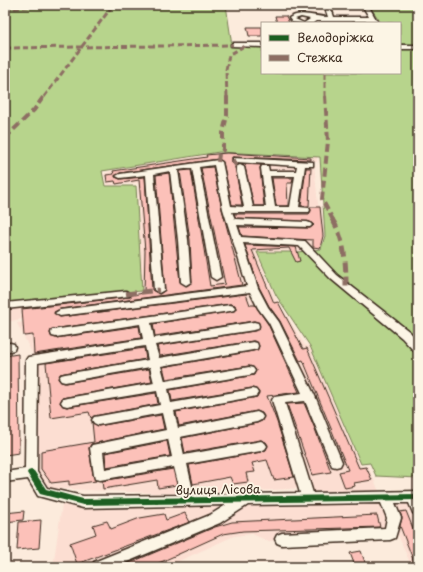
<svg xmlns="http://www.w3.org/2000/svg" width="423" height="572" viewBox="0 0 423 572" font-family="'Playpen Sans',sans-serif">
  <rect width="100%" height="100%" fill="#fcebdc"/>
  <filter id="ink" filterUnits="userSpaceOnUse"><feTurbulence type="fractalNoise" baseFrequency=".025" numOctaves="2"/><feDisplacementMap in="SourceGraphic" scale="8" xChannelSelector="R" yChannelSelector="G"/><feConvolveMatrix kernelMatrix="1 2 1 2 8 2 1 2 1" color-interpolation-filters="sRGB"/></filter>
  <g filter="url(#ink)">
    <g fill="#fcded2">
      <polygon points="216,153 220,161 229,159 221,160 218,153 222,153 317,157 317,162 232,158 314,163 318,205 321,206 324,231 321,248 295,251 256,252 276,299 305,345 309,346 358,460 361,466 368,466 381,496 310,495 282,402 307,398 286,351 249,287 56,313 5,322 5,308 142,293 138,183 109,185 107,184 104,174 111,171"/>
      <polygon points="249,290 268,321 288,359 302,394 275,398 273,403 302,488 199,495 45,488 38,474 37,363 17,323"/>
      <polygon points="418,503 418,567 412,567 398,535 268,541 252,534 234,536 166,567 53,567 62,504 207,507"/>
    </g>
    <g fill="#b7d48c" stroke="#797f55">
      <polygon points="50,5 226,5 232,46 262,47 262,73 400,73 400,48 418,48 418,478 376,476 370,463 361,464 310,346 276,295 257,252 298,252 321,249 325,236 320,157 219,152 102,171 105,186 136,186 142,291 44,299 5,304 5,9"/>
      <polygon points="369,5 418,5 418,45 400,44 400,23 381,23"/>
    </g>
    <g fill="#fcc1b9" stroke="#3b2a1e">
      <polygon points="275,16 286,16 289,23 277,23"/>
      <polygon points="247,27 262,27 262,36 249,36"/>
      <polygon points="227,153 311,158 311,160 232,157 232,163 239,164 235,167 242,205 232,205 223,162 219,159 120,173 115,177 120,179 145,177 152,290 160,294 165,290 156,175 169,173 180,282 187,286 192,282 190,240 180,171 191,170 210,286 225,284 201,168 213,167 222,209 242,285 60,309 54,312 60,317 246,294 250,305 255,305 268,324 299,392 267,396 277,422 294,477 274,480 267,460 252,463 255,472 246,473 248,482 233,484 230,477 193,484 189,465 261,452 266,450 268,445 266,442 261,440 185,453 182,438 257,423 262,421 264,416 262,413 257,411 179,426 176,412 252,398 257,397 259,392 256,389 252,388 172,401 170,390 249,376 254,375 256,370 253,367 249,366 166,379 163,367 253,351 258,349 259,346 257,342 253,341 160,356 157,346 254,331 259,329 259,323 254,321 155,336 153,324 234,311 236,309 235,305 230,304 52,329 50,333 51,336 56,338 139,326 141,338 34,354 33,335 24,336 22,309 130,297 132,295 144,293 145,251 139,180 116,184 115,181 107,182 106,175 114,174 113,171 207,157 206,155"/>
      <polygon points="241,164 261,165 260,168 264,206 254,206 245,167"/>
      <polygon points="306,168 311,168 309,206 301,206"/>
      <polygon points="272,178 293,178 292,183 287,183 288,206 276,206"/>
      <polygon points="310,207 320,207 323,236 320,248 313,247 313,240 242,236 239,227 310,228 314,225 310,222 236,218 234,214 309,214 311,211"/>
      <polygon points="245,245 296,247 300,261 296,262 289,248 252,250 274,303 278,302 303,349 307,348 359,468 366,467 372,480 354,483 355,486 345,488 339,472 348,470 303,360 300,361 280,321 269,306 259,287"/>
      <polygon points="144,348 146,359 65,373 60,374 58,379 61,382 65,383 149,369 152,382 67,397 62,398 60,403 63,406 67,407 156,393 158,404 94,416 91,418 89,412 51,418 46,363"/>
      <polygon points="18,354 19,453 5,455 5,356"/>
      <polygon points="304,403 315,429 331,472 312,475 287,404"/>
      <polygon points="161,415 164,429 91,444 89,448 93,475 96,481 69,485 69,481 51,483 41,469 41,451 94,442 92,422 98,426"/>
      <polygon points="167,441 170,456 106,467 105,453"/>
      <polygon points="173,469 177,485 158,488 157,480 103,489 102,481"/>
      <polygon points="24,511 23,520 5,522 5,513"/>
      <polygon points="406,511 418,541 418,567 416,567 400,526 402,518 400,512"/>
      <polygon points="185,513 190,522 77,564 70,543 96,534 93,525 107,521 111,529 140,518 164,514 166,520"/>
      <polygon points="377,515 380,527 243,531 223,534 150,567 120,567 215,527 232,522"/>
      <polygon points="41,520 39,548 17,550 19,522"/>
      <polygon points="361,551 366,565 355,566 350,553"/>
    </g>
    <g fill="none" stroke-linecap="round" stroke-linejoin="round">
      <defs>
        <g id="minor">
          <path d="M362 5H368L378 23H372L371 21H316L313 23H304L310 19 301 17 295 19 304 23 292 22 289 18C301 10 315 17 328 17L325 8 328 6 331 8 334 17H369Z"/>
          <polygon points="233,43 262,43 262,47 231,46 231,44"/>
          <rect x="400" y="45" width="18" height="4"/>
          <path d="M233 158 313 162V166H305L299 207 309 208 310 210 309 212H232L235 219 307 222 310 223 312 225 310 227 237 225 241 237 305 241 337 275 410 332 418 341V352L414 351 402 338 331 279 299 246 243 243 258 288 268 307 279 322 315 396 342 462 340 466 336 467 332 466 305 401 285 403 313 493 418 491V515L413 513 409 503H395L401 518 395 538 390 540 282 545 277 543 275 539 277 535 282 533 385 528 387 518 381 503 248 505 220 523 115 567H92L94 562 210 515 226 505 83 508 38 496 28 479 5 482V472L25 469 26 360 28 357 143 339 140 324 56 337 52 336 51 333 52 330 230 305 234 306 235 308 234 310 230 311 151 323 154 338 254 322 258 323 259 326 258 329 254 330 155 345 159 358 253 342 257 343 258 346 257 349 253 350 161 366 165 381 249 367 253 368 255 371 253 374 249 375 168 389 171 403 252 389 256 390 258 393 256 396 252 397 174 411 178 428 257 412 261 414 263 417 261 420 257 422 180 437 184 455 261 441 265 443 267 446 265 449 261 451 187 464 194 495 300 493 272 400 274 397 302 393 269 323 258 308 250 292 60 316 55 313 60 310 247 286 223 209 214 165 199 167 221 277 216 280 211 277 192 168 178 170 188 240 191 282 186 285 181 282 178 240 170 171 154 174 164 290 159 293 154 290 146 175 120 178 116 176 120 174 218 160 222 162 231 206 244 207 236 167 240 165 244 167 253 207H266L261 168 262 166H268L269 171H296L297 166 236 162H233ZM270 176H295L290 207H275ZM145 346 148 360 65 374 61 375 59 378 61 381 65 382 150 367 154 383 67 398 63 399 61 402 63 405 67 406 157 391 160 405 94 417 92 420 94 423 98 425 162 413 166 430 92 445 90 448 94 475 95 479 100 480 174 467 181 495 83 496 47 488 37 472 38 363ZM168 439 172 457 105 469 103 452Z"/>
          <polygon points="126,291 131,294 130,296 5,309 5,303"/>
          <polygon points="10,343 14,344 15,347 14,350 5,352 5,344"/>
        </g>
      </defs>
      <use href="#minor" stroke="#3b2a1e" stroke-width="3"/>
      <use href="#minor" fill="#fcf5e5" fill-rule="evenodd"/>
      <g stroke="#8d6e63" stroke-width="3" stroke-dasharray="6 3" stroke-linecap="butt">
        <polyline points="5,9 49,5"/>
        <polyline points="5,48 233,45"/>
        <polyline points="325,73 325,97"/>
        <polyline points="44,97 113,5"/>
        <polyline points="227,97 226,70 229,55 246,45"/>
      </g>
      <g stroke="#8d6e63" stroke-width="4" stroke-dasharray="8 4" stroke-linecap="butt">
        <polyline points="325,96 328,141 322,199 333,220"/>
        <polyline points="5,138 34,110 44,96"/>
        <polyline points="236,160 234,161 235,164 240,167"/>
        <polyline points="218,162 219,154 223,150 223,132 227,116 227,96"/>
      </g>
      <g stroke="#8d6e63" stroke-width="5" stroke-dasharray="10 5" stroke-linecap="butt">
        <path d="M332 219C345 239 346 264 346 287"/>
        <polyline points="126,294 159,290"/>
      </g>
      <defs>
        <polygon id="cycleway" points="31,470 34,471 46,489 83,499 418,494 418,500 83,505 40,494 27,473 28,471"/>
      </defs>
      <use href="#cycleway" stroke="#fcf5e5" stroke-width="2"/>
      <use href="#cycleway" fill="#1b5e20" fill-rule="evenodd"/>
    </g>
  </g>
  <g text-anchor="middle" dominant-baseline="central" stroke-width="3.5" stroke-linejoin="round" paint-order="stroke">
    <g font-size="12" fill="#3b2a1e" stroke="#fcf5e5">
      <text transform="translate(218 489) rotate(-1)">вулиця Лісова</text>
    </g>
  </g>
  <rect width="423" height="572" fill="none" stroke="#fcf5e5" stroke-width="20"/>
  <rect x="10" y="10" width="403" height="552" fill="none" stroke="#3b2a1e" stroke-width="1.5" filter="url(#ink)"/>
  <rect x="261" y="22" width="140" height="52" fill="#fcf5e5" stroke="#afa495"/>
  <rect x="269" y="35" width="20" height="6" fill="#1b5e20" stroke="#afa495"/>
  <text x="297" y="42" font-size="12" fill="#3b2a1e">Велодоріжка</text>
  <rect x="269" y="55" width="20" height="6" fill="#8d6e63" stroke="#afa495"/>
  <text x="297" y="62" font-size="12" fill="#3b2a1e">Стежка</text>
</svg>
